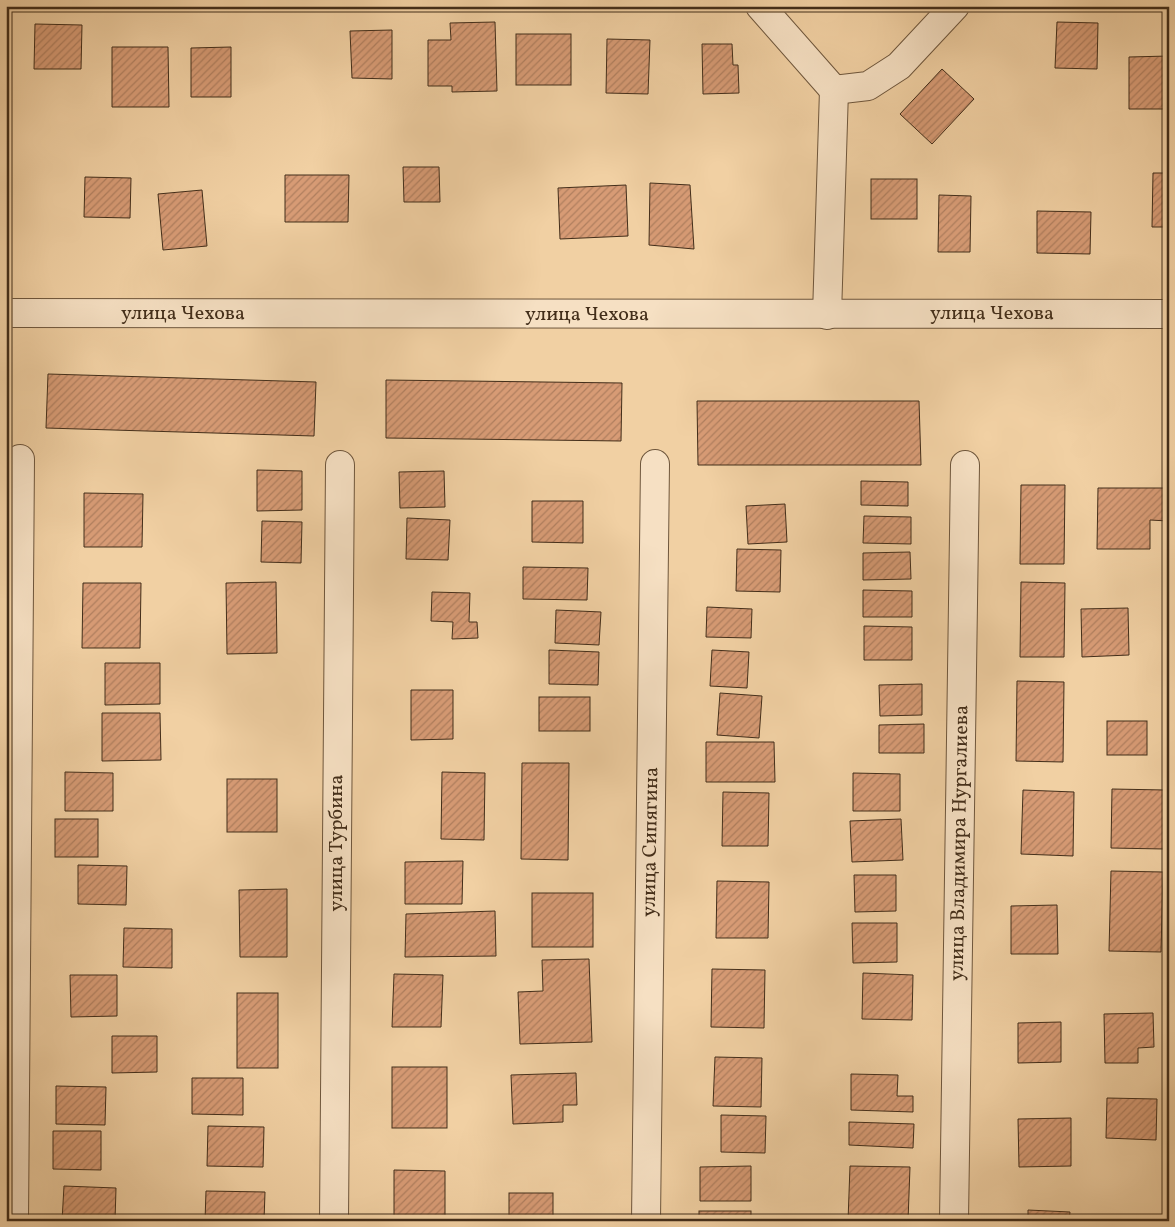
<svg xmlns="http://www.w3.org/2000/svg" width="1175" height="1227" viewBox="0 0 1175 1227" font-family="Vollkorn,serif">
  <defs>
    <pattern id="building-hatch" width="6" height="6" patternUnits="userSpaceOnUse" patternTransform="scale(1.25)"><rect width="6" height="6" fill="#d79b75"/><path d="M-1 1l2-2M0 6l6-6M5 7l2-2" fill="none" stroke="#b07f5f"/></pattern>
  </defs>
  <rect width="100%" height="100%" fill="#f1d0a3"/>
  <filter id="stains"><feTurbulence type="fractalNoise" baseFrequency=".004" numOctaves="4"/><feColorMatrix values="0 0 0 0 .2 0 0 0 0 .09 0 0 0 0 .02 0 0 0 .5 -.17"/></filter>
  <radialGradient id="worn" r=".72"><stop offset=".6" stop-color="#630" stop-opacity="0"/><stop offset="1" stop-color="#630" stop-opacity=".3"/></radialGradient>
  <g fill="url(#building-hatch)" stroke="#432e1a">
    <polygon points="495,22 497,91 452,92 452,86 428,86 428,40 451,40 450,23"/>
    <polygon points="1057,22 1098,23 1097,69 1055,68"/>
    <polygon points="35,24 82,25 81,69 34,69"/>
    <polygon points="392,30 392,79 352,78 350,31"/>
    <rect x="516" y="34" width="55" height="51"/>
    <polygon points="607,39 650,40 648,94 606,93"/>
    <polygon points="702,44 732,44 733,65 738,65 739,93 703,94"/>
    <polygon points="112,47 168,47 169,107 112,107"/>
    <polygon points="231,47 231,97 191,97 191,48"/>
    <polygon points="1169,56 1169,109 1129,109 1129,57"/>
    <polygon points="942,69 974,99 932,144 900,114"/>
    <polygon points="403,167 439,167 440,202 404,202"/>
    <polygon points="1153,173 1169,173 1169,227 1152,227"/>
    <polygon points="285,175 349,175 348,222 285,222"/>
    <polygon points="85,177 131,178 130,218 84,217"/>
    <rect x="871" y="179" width="46" height="40"/>
    <polygon points="650,183 690,185 694,249 649,245"/>
    <polygon points="626,185 628,236 560,239 558,188"/>
    <polygon points="202,190 207,246 163,250 158,194"/>
    <polygon points="939,195 971,196 970,252 938,252"/>
    <polygon points="1037,211 1091,212 1090,254 1037,253"/>
    <polygon points="48,374 316,382 314,436 46,428"/>
    <polygon points="386,380 622,383 621,441 386,438"/>
    <polygon points="697,401 919,401 921,465 698,465"/>
    <polygon points="257,470 302,471 302,510 257,511"/>
    <polygon points="444,471 445,507 400,508 399,472"/>
    <polygon points="861,481 908,482 908,506 861,505"/>
    <polygon points="1021,485 1065,485 1064,564 1020,564"/>
    <polygon points="1098,488 1169,488 1168,521 1150,520 1150,549 1097,549"/>
    <polygon points="84,493 143,494 142,547 84,547"/>
    <polygon points="532,501 583,501 583,543 532,542"/>
    <polygon points="785,504 787,542 748,544 746,506"/>
    <polygon points="864,516 911,517 911,544 863,543"/>
    <polygon points="407,518 450,520 448,560 406,559"/>
    <polygon points="262,521 302,522 301,563 261,562"/>
    <polygon points="737,549 781,550 780,592 736,591"/>
    <polygon points="910,552 911,579 863,580 863,553"/>
    <polygon points="523,567 588,568 587,600 523,599"/>
    <polygon points="276,582 277,653 227,654 226,583"/>
    <polygon points="1021,582 1065,583 1064,657 1020,657"/>
    <polygon points="83,583 141,583 140,648 82,648"/>
    <polygon points="863,590 912,591 912,617 863,617"/>
    <polygon points="432,592 470,593 469,622 477,622 478,638 452,639 453,622 431,621"/>
    <polygon points="707,607 752,609 751,638 706,637"/>
    <polygon points="1128,608 1129,655 1082,657 1081,609"/>
    <polygon points="556,610 601,612 599,645 555,643"/>
    <polygon points="864,626 912,627 912,660 864,660"/>
    <polygon points="549,650 599,652 598,685 549,684"/>
    <polygon points="712,650 749,652 747,688 710,686"/>
    <polygon points="105,663 160,663 160,704 105,705"/>
    <polygon points="1017,681 1064,682 1063,762 1016,761"/>
    <polygon points="922,684 922,715 880,716 879,685"/>
    <polygon points="411,690 453,690 453,739 411,740"/>
    <polygon points="720,693 762,696 759,738 717,735"/>
    <rect x="539" y="697" width="51" height="34"/>
    <polygon points="102,713 160,713 161,760 102,761"/>
    <rect x="1107" y="721" width="40" height="34"/>
    <polygon points="924,724 924,753 879,753 879,725"/>
    <polygon points="706,742 774,742 775,782 706,782"/>
    <polygon points="522,763 569,763 568,860 521,859"/>
    <polygon points="65,772 113,773 113,811 65,811"/>
    <polygon points="442,772 485,773 484,840 441,839"/>
    <polygon points="853,773 900,774 900,811 853,811"/>
    <rect x="227" y="779" width="50" height="53"/>
    <polygon points="1112,789 1165,790 1164,849 1111,848"/>
    <polygon points="1023,790 1074,792 1073,856 1021,854"/>
    <polygon points="723,792 769,793 768,846 722,846"/>
    <rect x="55" y="819" width="43" height="38"/>
    <polygon points="901,819 903,860 852,862 850,821"/>
    <polygon points="463,861 462,904 405,904 405,862"/>
    <polygon points="78,865 127,866 126,905 78,904"/>
    <polygon points="1111,871 1163,872 1161,952 1109,951"/>
    <polygon points="854,875 896,875 896,911 855,912"/>
    <polygon points="717,881 769,882 768,938 716,938"/>
    <polygon points="287,889 287,957 240,957 239,890"/>
    <rect x="532" y="893" width="61" height="54"/>
    <polygon points="1057,905 1058,954 1011,954 1011,906"/>
    <polygon points="495,911 496,956 405,957 406,914"/>
    <polygon points="852,923 897,923 897,962 853,963"/>
    <polygon points="124,928 172,929 172,968 123,967"/>
    <polygon points="589,959 592,1042 520,1044 518,992 543,991 542,960"/>
    <polygon points="712,969 765,970 764,1028 711,1027"/>
    <polygon points="863,973 913,975 912,1020 862,1019"/>
    <polygon points="394,974 443,975 441,1027 392,1027"/>
    <polygon points="70,975 117,975 117,1016 71,1017"/>
    <rect x="237" y="993" width="41" height="75"/>
    <polygon points="1153,1013 1154,1047 1138,1048 1138,1063 1105,1063 1104,1014"/>
    <polygon points="1061,1022 1061,1062 1018,1063 1018,1023"/>
    <polygon points="112,1036 157,1036 157,1072 112,1073"/>
    <polygon points="715,1057 762,1058 761,1107 713,1106"/>
    <rect x="392" y="1067" width="55" height="61"/>
    <polygon points="576,1073 577,1105 563,1105 563,1122 513,1124 511,1075"/>
    <polygon points="851,1074 898,1075 897,1096 913,1096 913,1112 851,1110"/>
    <polygon points="192,1078 243,1078 243,1115 192,1114"/>
    <polygon points="56,1086 106,1087 105,1125 56,1124"/>
    <polygon points="1107,1098 1157,1099 1156,1140 1106,1138"/>
    <polygon points="721,1115 766,1116 765,1153 721,1152"/>
    <polygon points="1071,1118 1071,1166 1019,1167 1018,1119"/>
    <polygon points="849,1122 914,1124 913,1148 849,1145"/>
    <polygon points="208,1126 264,1127 263,1167 207,1166"/>
    <polygon points="53,1131 101,1131 101,1170 53,1169"/>
    <polygon points="751,1166 751,1201 700,1201 700,1167"/>
    <polygon points="850,1166 910,1167 908,1221 848,1221"/>
    <polygon points="394,1170 445,1171 445,1221 394,1221"/>
    <polygon points="64,1186 116,1188 115,1221 62,1221"/>
    <polygon points="206,1191 265,1192 264,1221 205,1221"/>
    <rect x="509" y="1193" width="44" height="28"/>
    <polygon points="1028,1210 1070,1212 1069,1221 1028,1221"/>
    <rect x="699" y="1211" width="52" height="10"/>
  </g>
  <g fill="none" stroke-linecap="round" stroke-linejoin="round">
    <defs>
      <g id="street">
        <polyline points="760,6 834,90 868,86 899,66 955,6"/>
        <polyline points="6,313 1169,314"/>
        <polyline points="827,315 834,90"/>
        <polyline points="14,1221 20,459"/>
        <polyline points="334,1221 340,465"/>
        <polyline points="646,1221 655,464"/>
        <polyline points="954,1221 965,465"/>
      </g>
    </defs>
    <use href="#street" stroke="#6e563c" stroke-width="30"/>
    <use href="#street" stroke="#f6e0c3" stroke-width="28"/>
  </g>
  <g text-anchor="middle" dominant-baseline="central" stroke-width="4.5" stroke-linejoin="round" paint-order="stroke">
    <g font-size="20" fill="#432e1a" stroke="#f6e0c3">
      <text x="183" y="314">улица Чехова</text>
      <text x="992" y="314">улица Чехова</text>
      <text x="587" y="315">улица Чехова</text>
      <text transform="translate(651 842) rotate(-89)">улица Сипягина</text>
      <text transform="translate(337 843) rotate(-90)">улица Турбина</text>
      <text transform="translate(960 843) rotate(-89)">улица Владимира Нургалиева</text>
    </g>
  </g>
  <rect width="1175" height="1227" fill="none" stroke="#f1d0a3" stroke-width="25"/>
  <rect x="8" y="8" width="1160" height="1212" fill="none" stroke="#432e1a" stroke-width="2.5"/>
  <rect x="12" y="12" width="1150" height="1202" fill="none" stroke="#432e1a"/>
  <rect width="100%" height="100%" filter="url(#stains)"/>
  <rect width="100%" height="100%" fill="url(#worn)"/>
</svg>
